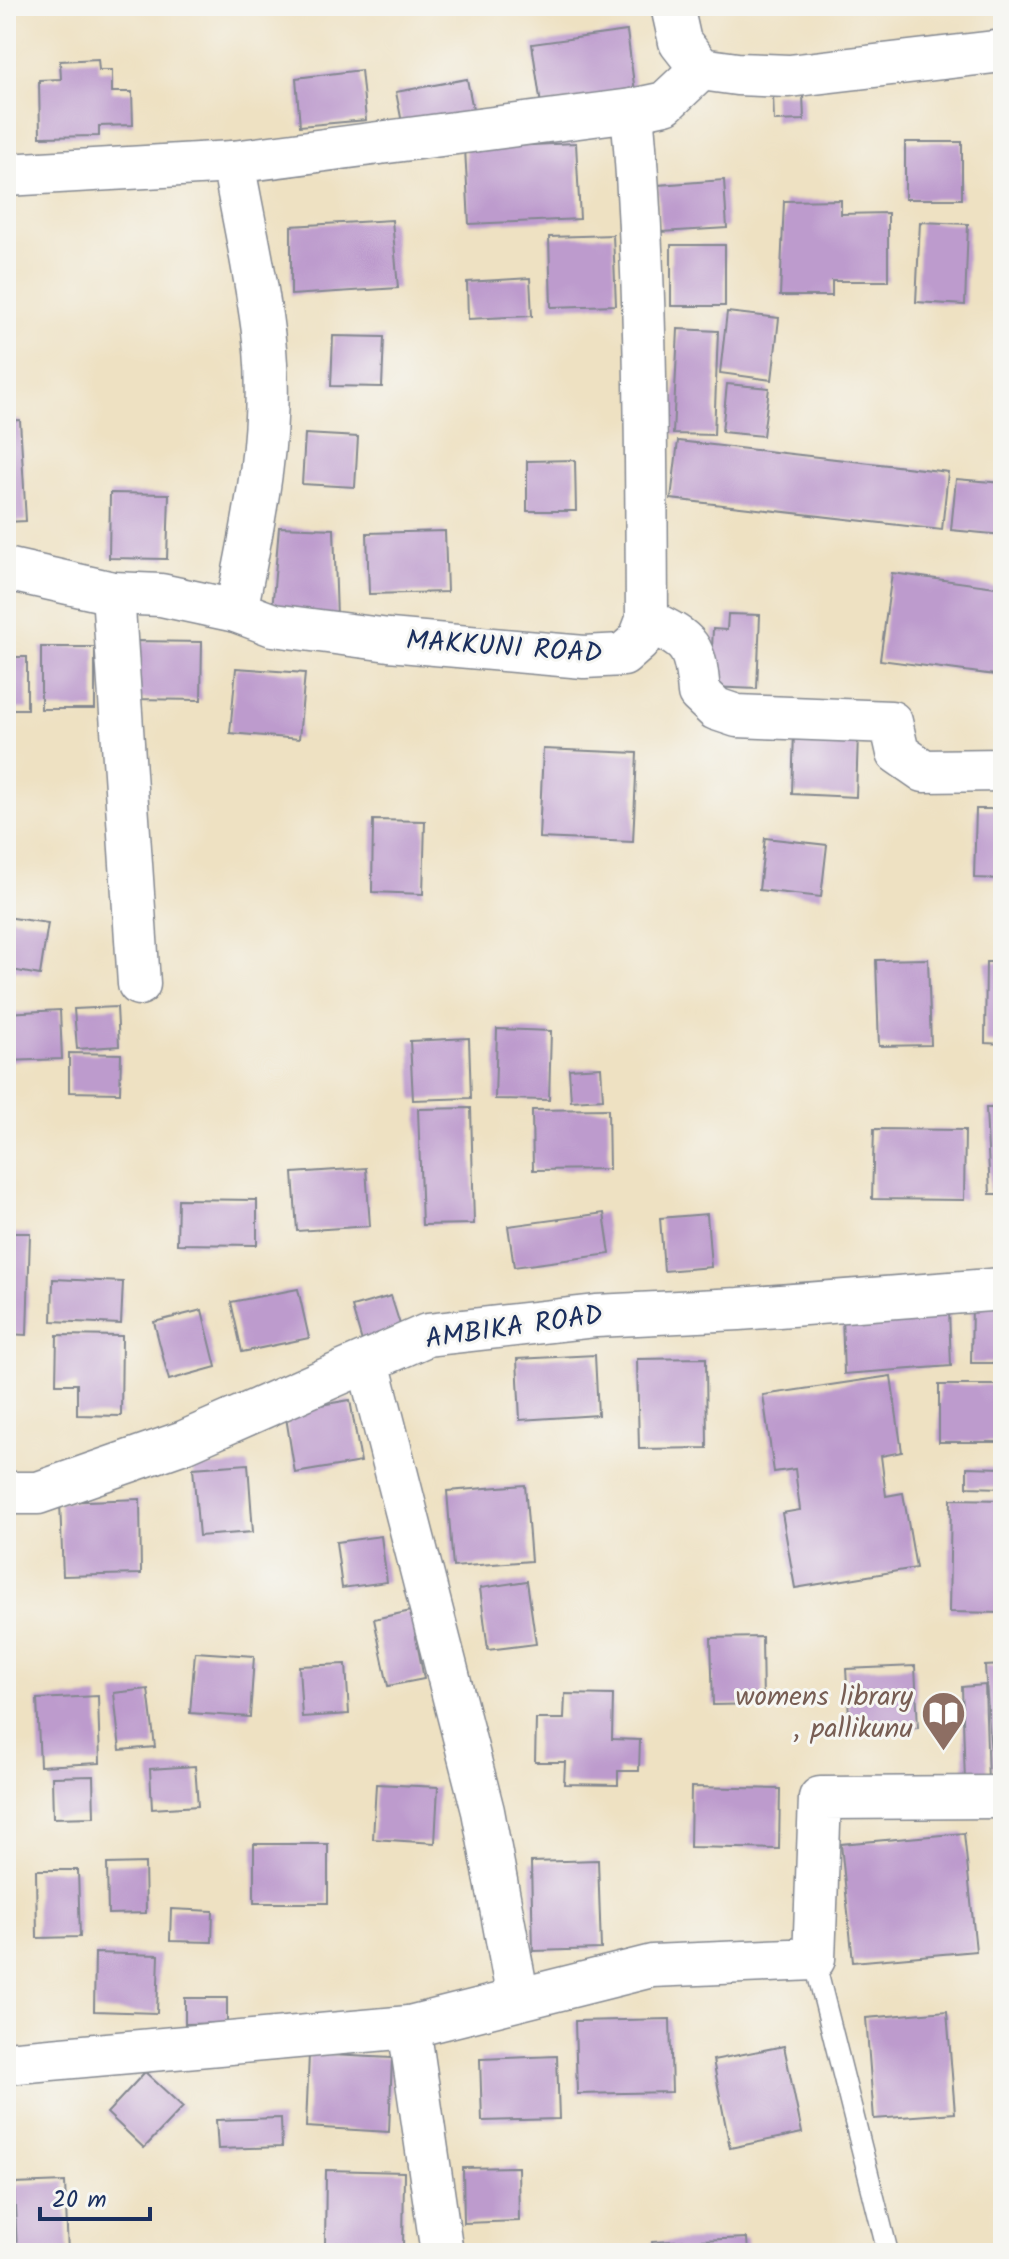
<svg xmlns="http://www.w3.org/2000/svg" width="1009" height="2259" viewBox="0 0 1009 2259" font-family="Kalam,sans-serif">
  <rect width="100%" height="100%" fill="#f6f6f2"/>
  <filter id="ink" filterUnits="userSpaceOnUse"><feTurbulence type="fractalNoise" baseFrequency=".0125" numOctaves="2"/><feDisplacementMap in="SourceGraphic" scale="16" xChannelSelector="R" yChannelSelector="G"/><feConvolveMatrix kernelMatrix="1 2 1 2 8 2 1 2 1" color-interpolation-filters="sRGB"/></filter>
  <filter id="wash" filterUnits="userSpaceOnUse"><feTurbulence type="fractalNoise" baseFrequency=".006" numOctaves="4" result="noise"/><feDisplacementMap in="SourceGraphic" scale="32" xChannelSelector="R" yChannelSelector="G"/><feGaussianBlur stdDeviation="1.8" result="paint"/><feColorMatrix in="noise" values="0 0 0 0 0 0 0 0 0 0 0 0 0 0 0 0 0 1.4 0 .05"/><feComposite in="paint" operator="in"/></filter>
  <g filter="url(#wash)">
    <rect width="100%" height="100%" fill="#eee1c2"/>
    <g id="blocks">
      <g fill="#bd9bcd">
        <polygon points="627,31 635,92 541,105 532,44"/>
        <polygon points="98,59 99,70 112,70 112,92 132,92 133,125 99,126 99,136 40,137 39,80 61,79 60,61"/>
        <polygon points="361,70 366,120 300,126 296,78"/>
        <polygon points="467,79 475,120 404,133 396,92"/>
        <polygon points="803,93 804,120 774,121 773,94"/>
        <rect x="905" y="142" width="57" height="57"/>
        <polygon points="576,143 580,219 469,224 465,148"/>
        <polygon points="724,180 727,228 661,232 658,185"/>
        <polygon points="841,200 841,214 888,213 888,281 832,281 832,296 780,296 784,201"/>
        <polygon points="392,220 398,288 291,295 291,226"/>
        <polygon points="920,222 968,224 965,305 916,302"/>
        <polygon points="613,235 616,305 551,307 549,237"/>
        <rect x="671" y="245" width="54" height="61"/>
        <polygon points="530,278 532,316 468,319 467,282"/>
        <polygon points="727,312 779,318 772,380 720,373"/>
        <polygon points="678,329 718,331 714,435 673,434"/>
        <polygon points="333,336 384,337 382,387 331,386"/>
        <polygon points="727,384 769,388 763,436 722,432"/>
        <polygon points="20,420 26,521 6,522 6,421"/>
        <polygon points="305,434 358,437 355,487 302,484"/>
        <polygon points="678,441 948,472 942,530 671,499"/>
        <polygon points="575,460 576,511 527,511 527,461"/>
        <polygon points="956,479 1003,483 1003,535 951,530"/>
        <polygon points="110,493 169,494 167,559 109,558"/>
        <polygon points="279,527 334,529 337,617 272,611"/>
        <polygon points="445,531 447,592 369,594 367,533"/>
        <polygon points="892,573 1003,588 1003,676 880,660"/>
        <polygon points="728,614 760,615 757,689 710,687 713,629 727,630"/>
        <polygon points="135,641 202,642 201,700 133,699"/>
        <rect x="41" y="647" width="54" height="62"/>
        <rect x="6" y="657" width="21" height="52"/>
        <polygon points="236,668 305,673 299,739 230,733"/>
        <polygon points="794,732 858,734 856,797 792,794"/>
        <polygon points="543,749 637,753 633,842 539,838"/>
        <polygon points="976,809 1003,809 1003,879 974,878"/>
        <polygon points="373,820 425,821 423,894 372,892"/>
        <polygon points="765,838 827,845 821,897 759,890"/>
        <polygon points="6,917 48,923 40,975 6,969"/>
        <polygon points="928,959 931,1045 879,1046 876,960"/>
        <polygon points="986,962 1003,962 1003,1044 985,1043"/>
        <polygon points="117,1007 119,1046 77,1049 74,1009"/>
        <polygon points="60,1010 62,1059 6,1061 6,1013"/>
        <polygon points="497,1029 551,1031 549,1100 495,1099"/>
        <polygon points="469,1038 471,1098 413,1100 410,1041"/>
        <polygon points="69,1053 121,1054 120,1093 69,1092"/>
        <polygon points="601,1067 603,1099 571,1101 569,1069"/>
        <polygon points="471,1108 474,1224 422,1225 418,1109"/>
        <polygon points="986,1108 1003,1108 1003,1194 990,1194"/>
        <polygon points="608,1109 609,1169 533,1170 532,1110"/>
        <polygon points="874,1129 965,1130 964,1200 872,1199"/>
        <polygon points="366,1168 370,1226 297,1231 293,1173"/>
        <polygon points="178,1199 257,1200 257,1245 177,1244"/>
        <polygon points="604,1213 610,1254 514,1267 508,1226"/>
        <polygon points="707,1214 711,1267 664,1271 660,1218"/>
        <polygon points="6,1233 30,1233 27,1335 6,1334"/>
        <polygon points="53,1279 123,1282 121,1324 52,1321"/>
        <polygon points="298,1289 309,1338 242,1352 231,1302"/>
        <polygon points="391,1296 403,1334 363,1345 352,1307"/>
        <polygon points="972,1304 1003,1304 1003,1363 971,1363"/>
        <polygon points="202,1310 216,1367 169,1380 154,1322"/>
        <polygon points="949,1310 951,1366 844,1374 842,1315"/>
        <polygon points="57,1335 122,1336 121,1416 77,1415 77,1384 56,1384"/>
        <polygon points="595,1355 598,1415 520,1420 517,1359"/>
        <polygon points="706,1358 707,1448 639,1449 637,1359"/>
        <polygon points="891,1376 902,1452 881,1456 886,1496 903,1493 916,1568 795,1588 782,1513 800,1510 795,1469 774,1472 763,1395"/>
        <rect x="939" y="1385" width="64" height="57"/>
        <polygon points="350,1400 361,1462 295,1473 285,1411"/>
        <polygon points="248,1464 253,1532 199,1536 193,1468"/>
        <polygon points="967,1467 1003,1468 1003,1488 967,1487"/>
        <polygon points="525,1485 531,1561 453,1567 447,1491"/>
        <polygon points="140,1499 141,1574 63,1576 60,1502"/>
        <polygon points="951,1499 1003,1500 1003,1613 949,1612"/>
        <polygon points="381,1536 387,1582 342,1588 336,1542"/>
        <polygon points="527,1581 536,1644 488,1650 480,1588"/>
        <polygon points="411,1611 424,1679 388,1686 374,1619"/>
        <polygon points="762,1637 763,1704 713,1705 711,1638"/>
        <polygon points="6,1651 9,1651 10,1708 6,1708"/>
        <polygon points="195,1652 254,1656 250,1717 190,1713"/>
        <polygon points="346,1664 349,1714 302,1717 299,1666"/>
        <polygon points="1003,1665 1003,1768 992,1769 985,1666"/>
        <polygon points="915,1666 918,1728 850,1731 846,1669"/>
        <polygon points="985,1685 988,1782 965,1783 962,1687"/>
        <polygon points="148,1689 155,1747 120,1750 114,1693"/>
        <polygon points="565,1694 613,1695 612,1739 640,1740 639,1771 618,1771 618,1785 564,1784 565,1762 535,1762 536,1719 564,1719"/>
        <polygon points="98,1696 100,1763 40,1766 37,1699"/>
        <polygon points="195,1766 198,1806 152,1809 150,1769"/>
        <polygon points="93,1776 94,1817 53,1818 52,1777"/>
        <polygon points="376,1784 438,1787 435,1843 373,1839"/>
        <polygon points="691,1787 780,1789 779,1849 690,1847"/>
        <polygon points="964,1833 976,1951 853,1962 841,1844"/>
        <rect x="254" y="1844" width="74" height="59"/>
        <polygon points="598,1860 601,1949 533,1951 531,1862"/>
        <polygon points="145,1863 146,1913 108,1914 107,1864"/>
        <polygon points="36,1870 78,1870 80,1937 37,1938"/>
        <polygon points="171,1909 213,1911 212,1942 170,1941"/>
        <polygon points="95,1953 159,1955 157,2013 94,2011"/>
        <polygon points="185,1998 227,1998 227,2023 185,2024"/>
        <polygon points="947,2011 955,2113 874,2119 866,2018"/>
        <polygon points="670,2019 672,2092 577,2094 575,2021"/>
        <polygon points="784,2046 802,2133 730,2148 713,2060"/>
        <polygon points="309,2054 392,2058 389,2132 306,2127"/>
        <polygon points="557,2056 559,2119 482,2121 480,2059"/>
        <polygon points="145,2072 183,2107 144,2148 107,2113"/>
        <polygon points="281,2118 282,2147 218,2149 216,2120"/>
        <polygon points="518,2167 519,2221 464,2223 463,2168"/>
        <polygon points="326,2170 404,2172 403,2248 325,2246"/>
        <polygon points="65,2182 68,2253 17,2253 14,2184"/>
        <polygon points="747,2238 748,2253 653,2253 652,2242"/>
      </g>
    </g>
  </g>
  <g filter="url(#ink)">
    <use href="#blocks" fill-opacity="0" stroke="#848890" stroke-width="2"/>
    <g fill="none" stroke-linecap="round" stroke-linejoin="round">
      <defs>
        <polyline id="lane" points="814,1959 888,2253"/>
        <g id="street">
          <polyline points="672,6 680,42 701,69 737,74 789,76 1003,51"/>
          <polyline points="632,110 665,103 701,69"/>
          <polyline points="6,175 233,162"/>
          <path d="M6 569 113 593 161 595 236 611 273 625 389 640 584 657 623 655 639 641 647 620C690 642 695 643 699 693L716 709 737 716 891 722 898 753 924 771 1003 770"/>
          <polyline points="113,593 139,984"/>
          <path d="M236 611C253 525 273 438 265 349 259 288 244 223 233 162L632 110C647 280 646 450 647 620"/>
          <polyline points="368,1362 483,1811 518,1999"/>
          <polyline points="6,1493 38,1493 184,1442 427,1335 596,1316 739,1309 1003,1289"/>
          <polyline points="409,2027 442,2253"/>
          <polyline points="6,2063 409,2027 652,1966 814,1959 820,1798 1003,1797"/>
        </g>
      </defs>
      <use href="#lane" stroke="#848890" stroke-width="23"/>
      <use href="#street" stroke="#848890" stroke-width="45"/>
      <use href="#lane" stroke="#fff" stroke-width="20"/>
      <use href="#street" stroke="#fff" stroke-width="42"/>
    </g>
  </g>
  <defs>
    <symbol id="library-pin" viewBox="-11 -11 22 30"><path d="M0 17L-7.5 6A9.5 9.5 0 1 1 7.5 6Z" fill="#8d6e63" stroke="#f6f6f2"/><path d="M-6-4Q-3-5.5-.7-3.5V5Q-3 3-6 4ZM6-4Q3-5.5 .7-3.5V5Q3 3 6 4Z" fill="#fff"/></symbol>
  </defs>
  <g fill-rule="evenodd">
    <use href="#library-pin" x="918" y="1688" width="51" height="69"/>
  </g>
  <g text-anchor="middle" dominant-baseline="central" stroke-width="6" stroke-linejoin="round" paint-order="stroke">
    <g font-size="28" fill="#1b2f5e" stroke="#f6f6f2">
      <text transform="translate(504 648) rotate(4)">MAKKUNI ROAD</text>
      <text transform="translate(514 1328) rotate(-8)">AMBIKA ROAD</text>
    </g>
    <g font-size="28" fill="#785e54" stroke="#f6f6f2" text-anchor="end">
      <text x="913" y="1697">womens library<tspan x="913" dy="32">, pallikunu</tspan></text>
    </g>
  </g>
  <rect width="1009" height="2259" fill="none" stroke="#f6f6f2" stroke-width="32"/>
  <path d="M40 2207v12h110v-12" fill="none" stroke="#1b2f5e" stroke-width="4"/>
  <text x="52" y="2207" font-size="24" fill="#1b2f5e" stroke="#f6f6f2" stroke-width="6" paint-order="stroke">20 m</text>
</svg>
